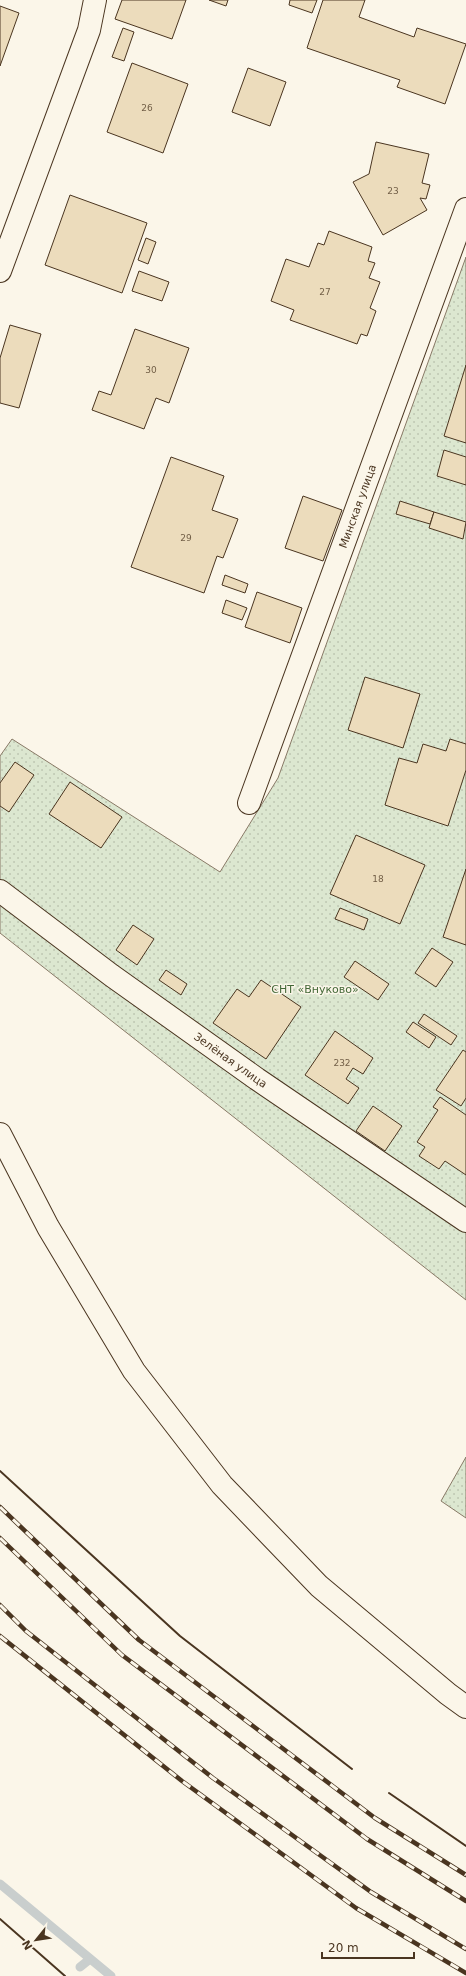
<svg xmlns="http://www.w3.org/2000/svg" width="466" height="1976" viewBox="0 0 466 1976" font-family="'DejaVu Sans',sans-serif">
  <defs>
    <pattern id="grass-dots" width="8" height="8" patternUnits="userSpaceOnUse"><rect width="8" height="8" fill="#dce7d0"/><path d="M2 2h.1M6 6h.1" fill="none" stroke="#bec7b2" stroke-width="1.8" stroke-linecap="round"/></pattern>
  </defs>
  <rect width="100%" height="100%" fill="#fbf6e9"/>
  <g fill="url(#grass-dots)" stroke="#887966">
    <polygon points="466,257 466,1300 0,933 0,756 12,739 220,872 278,778"/>
    <polygon points="466,1457 466,1518 441,1501"/>
  </g>
  <g fill="none" stroke-linecap="round" stroke-linejoin="round">
    <g stroke="#c9cecd" stroke-width="9">
      <polyline points="0,1884 111,1976"/>
      <polyline points="80,1967 90,1959"/>
    </g>
  </g>
  <g fill="#ecdcbc" stroke="#4a3520">
    <polygon points="122,0 186,0 172,39 115,19"/>
    <polygon points="209,0 228,0 226,6"/>
    <polygon points="290,0 317,0 312,13 289,5"/>
    <polygon points="323,0 365,0 359,17 414,37 417,28 466,44 445,104 397,87 400,80 307,48"/>
    <polygon points="0,6 19,13 0,66"/>
    <polygon points="123,28 134,32 124,61 112,57"/>
    <polygon points="132,63 188,84 163,153 107,132"/>
    <polygon points="248,68 286,82 270,126 232,112"/>
    <polygon points="376,142 429,154 422,183 430,185 426,199 420,198 427,210 383,235 353,182 369,174"/>
    <polygon points="70,195 147,223 122,293 45,265"/>
    <polygon points="329,231 372,247 368,261 375,263 369,278 380,282 370,308 376,311 367,336 361,334 357,344 290,320 294,310 271,301 286,259 309,267 318,243 324,245"/>
    <polygon points="146,238 156,242 148,264 138,260"/>
    <polygon points="139,271 169,282 162,301 132,291"/>
    <polygon points="10,325 41,334 19,408 0,403 0,358"/>
    <polygon points="135,329 189,348 169,403 156,398 144,429 92,410 99,391 111,395"/>
    <polygon points="466,365 466,443 444,436"/>
    <polygon points="444,450 466,457 466,485 437,476"/>
    <polygon points="171,457 224,476 212,510 238,519 223,558 217,556 204,593 131,567"/>
    <polygon points="303,496 342,510 323,561 285,548"/>
    <polygon points="400,501 434,512 430,524 396,514"/>
    <polygon points="434,512 466,522 463,539 429,528"/>
    <polygon points="225,575 248,584 245,593 222,585"/>
    <polygon points="257,592 302,608 290,643 245,627"/>
    <polygon points="226,600 247,608 242,620 222,613"/>
    <polygon points="365,677 420,694 403,748 348,730"/>
    <polygon points="450,739 466,744 466,770 448,826 385,805 399,758 417,763 423,744 446,751"/>
    <polygon points="15,762 34,775 9,812 0,806 0,783"/>
    <polygon points="70,782 122,817 101,848 49,814"/>
    <polygon points="356,835 425,865 400,924 330,894"/>
    <polygon points="466,869 466,945 443,937"/>
    <polygon points="340,908 368,919 364,930 335,919"/>
    <polygon points="133,925 154,939 137,965 116,950"/>
    <polygon points="432,948 453,962 436,987 415,973"/>
    <polygon points="355,961 389,984 378,1000 344,977"/>
    <polygon points="166,970 187,984 181,995 159,980"/>
    <polygon points="261,980 301,1007 266,1059 213,1023 237,989 249,997"/>
    <polygon points="424,1014 457,1036 451,1045 418,1023"/>
    <polygon points="413,1022 436,1037 429,1048 406,1032"/>
    <polygon points="335,1031 373,1058 363,1074 353,1068 346,1079 359,1088 348,1104 305,1075"/>
    <polygon points="463,1050 466,1052 466,1098 461,1106 436,1090"/>
    <polygon points="440,1097 466,1115 466,1175 445,1161 439,1169 419,1156 425,1147 417,1142 438,1110 433,1107"/>
    <polygon points="373,1106 402,1126 385,1151 356,1131"/>
  </g>
  <g fill="none" stroke-linecap="round" stroke-linejoin="round">
    <defs>
      <g id="minor">
        <polyline points="0,271 89,30 95,0"/>
        <path id="s1" d="M249 803 466 209"/>
        <path id="s2" d="M0 891 111 975 257 1079 466 1221"/>
        <polyline points="0,1134 48,1227 134,1371 222,1485 319,1586 448,1694 466,1707"/>
      </g>
    </defs>
    <use href="#minor" stroke="#4a3520" stroke-width="24"/>
    <use href="#minor" stroke="#fbf6e9" stroke-width="22"/>
    <defs>
      <g id="rail">
        <polyline points="0,1507 139,1640 375,1818 466,1875"/>
        <polyline points="0,1538 122,1655 367,1839 466,1901"/>
        <polyline points="0,1605 26,1631 213,1778 371,1892 466,1949"/>
        <polyline points="0,1636 182,1781 356,1908 466,1973"/>
      </g>
    </defs>
    <use href="#rail" stroke="#4a3520" stroke-width="4.5"/>
    <use href="#rail" stroke="#fbf6e9" stroke-width="3" stroke-dasharray="9" stroke-linecap="butt"/>
    <g stroke="#4a3520" stroke-width="2">
      <polyline points="0,1471 180,1636 352,1769"/>
      <polyline points="389,1793 466,1846"/>
      <polyline points="0,1919 65,1976"/>
    </g>
  </g>
  <g text-anchor="middle" dominant-baseline="central" stroke-width="3" stroke-linejoin="round" paint-order="stroke">
    <g font-size="9" fill="#725f47">
      <text x="147" y="108">26</text>
      <text x="393" y="191">23</text>
      <text x="325" y="292">27</text>
      <text x="151" y="370">30</text>
      <text x="186" y="538">29</text>
      <text x="378" y="879">18</text>
      <text x="342" y="1063">232</text>
    </g>
    <g font-size="11" fill="#4a3520" stroke="#fbf6e9">
      <text stroke="none"><textPath href="#s1" startOffset="316">Минская улица</textPath></text>
      <text stroke="none"><textPath href="#s2" startOffset="286">Зелёная улица</textPath></text>
    </g>
    <g font-size="11" fill="#436837" stroke="#fbf6e9">
      <text x="315" y="989">СНТ «Внуково»</text>
    </g>
  </g>
  <g transform="translate(36 1940) rotate(240)" stroke="#fbf6e9" stroke-width="3" paint-order="stroke">
  <path d="M0-3L7 15L0 10L-7 15Z" fill="#4a3520"/>
  <text y="-6" font-size="11" font-weight="bold" text-anchor="middle" fill="#4a3520">N</text>
  </g>
  <path d="M322 1952v6h92v-6" fill="none" stroke="#4a3520" stroke-width="2"/>
  <text x="328" y="1952" font-size="12" fill="#4a3520" stroke="#fbf6e9" stroke-width="3" paint-order="stroke">20 m</text>
</svg>
